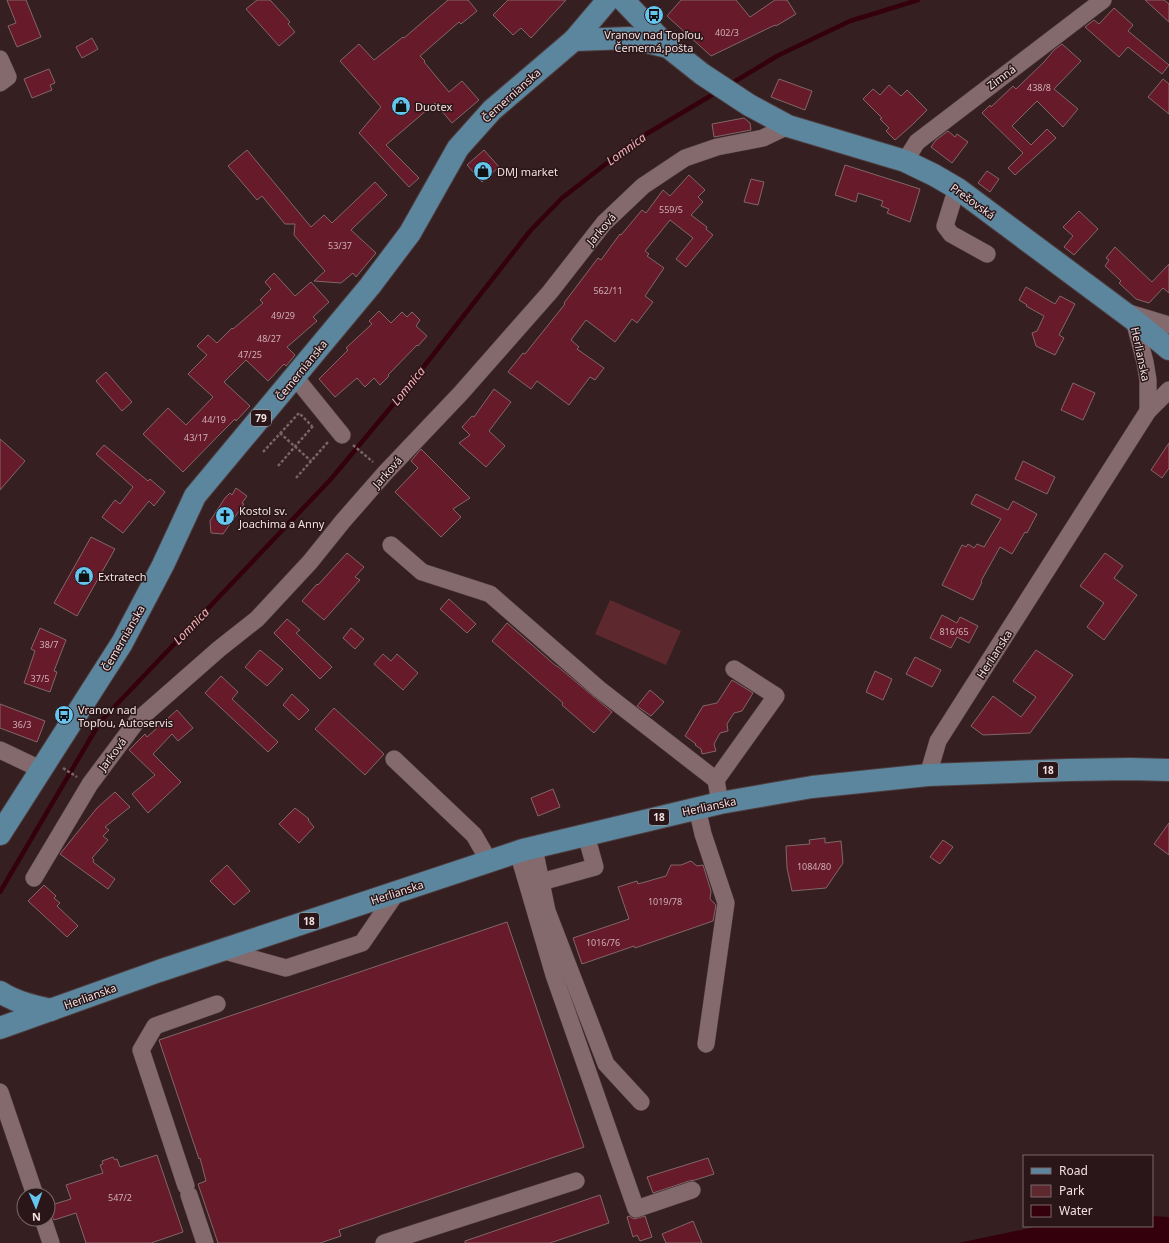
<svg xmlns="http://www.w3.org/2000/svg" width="1169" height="1243" viewBox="0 0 1169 1243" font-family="'Noto Sans',sans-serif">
  <rect width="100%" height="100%" fill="#351f21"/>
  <polygon fill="#5e282f" points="610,600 681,631 666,665 595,634"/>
  <polygon fill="#34000b" points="1152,1216 1169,1217 1169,1243 958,1243 1040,1226 1152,1226"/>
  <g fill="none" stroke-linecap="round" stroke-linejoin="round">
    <g stroke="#34000b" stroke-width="4.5">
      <polyline points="729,85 777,56 850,21 918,0"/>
      <polyline points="0,892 100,722 331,479 411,383 530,231 562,198 638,139 717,92"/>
    </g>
  </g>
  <g fill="#671a29" stroke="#816768">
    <polygon points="7,0 26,0 41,37 17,47 8,26 16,23"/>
    <polygon points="257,0 270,0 290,22 288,24 295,32 279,46 246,9"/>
    <polygon points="448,0 468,0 477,11 461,24 459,22 420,56 425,61 424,62 449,92 462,81 479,100 452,123 435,103 386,145 419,178 409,187 359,133 381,107 340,61 359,44 374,60 403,37 404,38"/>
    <polygon points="508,0 566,0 531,38 521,28 513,35 493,15"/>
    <polygon points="681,0 736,0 750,17 775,0 787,0 796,14 776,26 775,25 711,56 667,16"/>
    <polygon points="1145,0 1164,0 1169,4 1169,22"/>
    <polygon points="1114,8 1133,25 1128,31 1169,65 1162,74 1128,47 1119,57 1085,27 1094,20 1099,24"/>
    <polygon points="92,38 98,49 82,58 76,47"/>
    <polygon points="1062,44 1081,61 1054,89 1078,109 1063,127 1037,101 1012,126 1031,145 1047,129 1056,138 1015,175 1008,168 1023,153 982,113 990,105 991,107 1013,86 1016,89 1044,62 1054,50"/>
    <polygon points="49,69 55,83 50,85 52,90 32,98 24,79"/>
    <polygon points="779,79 812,91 805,110 771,97"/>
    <polygon points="1163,79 1169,84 1169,114 1148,97"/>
    <polygon points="889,85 901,96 907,90 927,110 912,125 895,140 886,131 889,128 880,119 882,118 863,99 873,89 880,95"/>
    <polygon points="744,118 750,123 751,130 714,137 712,124"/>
    <polygon points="948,131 955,137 957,134 968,142 952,163 931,147 936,140"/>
    <polygon points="247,150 311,227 324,215 332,223 375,182 387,195 351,230 376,253 356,277 353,273 341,283 314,281 325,271 294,235 295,224 285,224 262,196 257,200 228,166"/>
    <polygon points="484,150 499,167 482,182 467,165"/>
    <polygon points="845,165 920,189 910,222 887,213 889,209 881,206 883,201 858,193 856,202 835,195"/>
    <polygon points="987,171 999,179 990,192 978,183"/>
    <polygon points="689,175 705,190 698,197 703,202 691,215 707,227 706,229 713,235 686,267 676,259 693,238 670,220 645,251 649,254 647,256 664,268 645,296 653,302 637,323 632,319 615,342 586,320 571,340 579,347 577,349 604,368 595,380 590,377 569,405 537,381 531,389 508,372 523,353 525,354 565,304 564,303 598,258 601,260 620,234 621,235 642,210 646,213 663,190 670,196"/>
    <polygon points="751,179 764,182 758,205 744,202"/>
    <polygon points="1079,211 1098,229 1074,255 1064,247 1073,236 1063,227"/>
    <polygon points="1115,247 1152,282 1169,264 1169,293 1163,288 1149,303 1136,299 1119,283 1121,281 1105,266 1109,260 1106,258"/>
    <polygon points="274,273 295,296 311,282 329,302 313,317 317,321 287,347 295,355 286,366 284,364 268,381 246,360 224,382 250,406 236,421 235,419 218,436 183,472 143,434 168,408 186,425 213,397 188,374 207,355 197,346 208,335 217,343 232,328 233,329 263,303 260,300 271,289 265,282"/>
    <polygon points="1026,287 1055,304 1060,296 1075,304 1059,335 1064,338 1055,355 1036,346 1032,333 1037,331 1044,316 1026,306 1027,305 1019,300"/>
    <polygon points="379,311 391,323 402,312 407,317 412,312 420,320 416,326 427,336 418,346 417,345 388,375 389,376 380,385 374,378 365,387 357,378 335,397 319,379 348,350 346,348 372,324 369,321"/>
    <polygon points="106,372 132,402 122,411 96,381"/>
    <polygon points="1073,383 1095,393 1083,420 1061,410"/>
    <polygon points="494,389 511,402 489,431 505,446 486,467 459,443 470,435 462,427 472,416 474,417"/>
    <polygon points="0,439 25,461 0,490"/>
    <polygon points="1169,443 1169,468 1162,478 1151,470"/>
    <polygon points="104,445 148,481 150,479 165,492 154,506 149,501 123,533 102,517 115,500 120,504 133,487 96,454"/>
    <polygon points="421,449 470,498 453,509 461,517 441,537 395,492 418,468 411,461"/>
    <polygon points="1023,461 1055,477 1047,494 1015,479"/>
    <polygon points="236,488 247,496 242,503 244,504 223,534 211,533 210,521 225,498 230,493 232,495"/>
    <polygon points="976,494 1008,510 1013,501 1037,514 1027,533 1025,532 1012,554 1000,547 981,581 982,582 973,600 942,585 962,545 966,547 968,544 974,548 977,544 984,547 1001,519 971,504"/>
    <polygon points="91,537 115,549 77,616 54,603"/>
    <polygon points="347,553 364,567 355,577 360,580 324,620 302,601 317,584 318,585"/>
    <polygon points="1105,553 1123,566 1114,578 1137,595 1104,640 1087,627 1104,603 1080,586"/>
    <polygon points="449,599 476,624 467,633 440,609"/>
    <polygon points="942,615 957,623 960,617 978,626 969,643 957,637 951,648 930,638"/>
    <polygon points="287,619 300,630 296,633 332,667 320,679 274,633"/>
    <polygon points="507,623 556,666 557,666 612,712 594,733 562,705 563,703 492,641"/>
    <polygon points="40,628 66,640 54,671 57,672 50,692 24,683 35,651 31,649"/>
    <polygon points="351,628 364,639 355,649 343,638"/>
    <polygon points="260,650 283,669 267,686 245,667"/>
    <polygon points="1036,650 1073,675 1030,733 983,735 971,726 993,696 1021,717 1036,697 1013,681"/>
    <polygon points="383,654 391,661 397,654 418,673 403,690 374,664"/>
    <polygon points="915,657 941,670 932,687 906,674"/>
    <polygon points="875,671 892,679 883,700 866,692"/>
    <polygon points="221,676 238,692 232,699 278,742 268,752 205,693"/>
    <polygon points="732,680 753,693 742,711 734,713 727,724 728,731 720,733 714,744 716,751 702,754 701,749 695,745 696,744 685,736 703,706 717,703"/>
    <polygon points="650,690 664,702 651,716 637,706"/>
    <polygon points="292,694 309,710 299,720 283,705"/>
    <polygon points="0,704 45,721 37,742 0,728"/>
    <polygon points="334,708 384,754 365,775 315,729"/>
    <polygon points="177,710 193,728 178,741 172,734 153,754 181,782 148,813 132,794 155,775 129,750 145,734 147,737"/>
    <polygon points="553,789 560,807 538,816 531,798"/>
    <polygon points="115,792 130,807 105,827 109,830 103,836 108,840 92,858 94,860 93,862 115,879 108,889 60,854 97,808"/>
    <polygon points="295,808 309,819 308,820 314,827 299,843 279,824"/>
    <polygon points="1169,823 1169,855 1154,844"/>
    <polygon points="825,838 825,843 841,841 843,863 826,888 792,891 787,868 786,846 810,844 809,840"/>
    <polygon points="943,840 953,847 940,864 930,857"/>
    <polygon points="691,861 697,866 703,865 711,891 710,899 716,905 713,921 635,948 634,946 582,964 573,938 629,919 618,887 637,881 638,884 666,876 671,865 681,865"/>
    <polygon points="227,865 250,891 234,905 210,881"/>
    <polygon points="44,885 56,896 54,898 60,903 57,906 78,926 67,937 28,901"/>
    <polygon points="507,922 584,1147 339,1230 341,1236 320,1243 218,1243 198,1184 206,1181 200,1158 199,1159 159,1040"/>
    <polygon points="157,1155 183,1232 151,1243 86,1243 76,1213 54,1220 48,1206 71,1199 66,1185 103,1173 100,1165 103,1164 102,1161 113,1157 115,1160 117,1159 120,1167"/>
    <polygon points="708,1158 714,1174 695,1180 689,1181 653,1193 647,1177"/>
    <polygon points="600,1195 609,1223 550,1243 465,1243 465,1241"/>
    <polygon points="629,1216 634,1219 645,1216 652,1237 640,1241 637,1235 633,1237 627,1217"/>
    <polygon points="693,1221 702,1243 666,1243 662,1234"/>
  </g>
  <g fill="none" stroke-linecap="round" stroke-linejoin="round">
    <defs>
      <g id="minor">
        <polyline points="0,59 8,77 0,83"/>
        <polyline points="905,161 917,142 1103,0"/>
        <polyline points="958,189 953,200 945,226 951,234 987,254"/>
        <polyline points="1129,313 1169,325"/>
        <polyline points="1134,320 1145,362 1148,380 1148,411"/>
        <polyline points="295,377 342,435"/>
        <polyline points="391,545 422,572 490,594 599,689 716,780 720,803"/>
        <polyline points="0,750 40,769"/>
        <polyline points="394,759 474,835 489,861"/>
        <polyline points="928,775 938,741 1148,411 1169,390"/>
        <polyline points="716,780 776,696 734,669"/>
        <polyline points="697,808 703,834 726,903 706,1044"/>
        <polyline points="534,848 547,911 606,1064 641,1102"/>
        <polyline points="518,852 554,975 636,1209 692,1190"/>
        <polyline points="34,878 90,784 137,721 219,649 257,619 310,562 343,521 385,473 461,393 550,292 604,223 643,186 685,158 717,147 763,138 788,126"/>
        <polyline points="541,882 595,867 586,835"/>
        <polyline points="221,950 286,968 362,943 397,892"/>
        <polyline points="0,1092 35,1195"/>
        <polyline points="186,1186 141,1050 155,1026 217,1004"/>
        <polyline points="189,1195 205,1243"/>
        <polyline points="43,1219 51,1243"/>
        <polyline points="384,1243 576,1181"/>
      </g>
      <g id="major">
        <polyline points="623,0 668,47 702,74 749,105 788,126 905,161 934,175 958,189 1134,320 1169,349"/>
        <polyline points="574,40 630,38 668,47"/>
        <polyline points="0,834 122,643 163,565 195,496 370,286 410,233 458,148 492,110 574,40 608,0"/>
        <path d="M0 992C15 1002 33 1006 51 1010"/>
        <polyline points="0,1028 159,971 523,850 720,803 812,787 928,775 1068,770 1130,769 1169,770"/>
      </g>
    </defs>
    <use href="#minor" stroke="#4e3c3f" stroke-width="18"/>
    <use href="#major" stroke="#4e3c3f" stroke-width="24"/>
    <g stroke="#796566" stroke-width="2.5" stroke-dasharray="3 2" stroke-linecap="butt">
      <polyline points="280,433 311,461"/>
      <polyline points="353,445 373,462"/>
      <polyline points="263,452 299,413 312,426"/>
      <polyline points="278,466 313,426"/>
      <polyline points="296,478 328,442"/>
      <polyline points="63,768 77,777"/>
    </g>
    <use href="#minor" stroke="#846a6c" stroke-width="17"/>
    <use href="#major" stroke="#5b869e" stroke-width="22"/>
  </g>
  <defs>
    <symbol id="bus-disc" viewBox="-11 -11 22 22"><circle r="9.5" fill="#65c5ee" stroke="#2a1618"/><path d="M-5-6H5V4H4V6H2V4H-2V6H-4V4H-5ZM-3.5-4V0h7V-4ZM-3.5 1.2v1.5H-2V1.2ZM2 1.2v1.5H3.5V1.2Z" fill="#111"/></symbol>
    <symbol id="shop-disc" viewBox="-11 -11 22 22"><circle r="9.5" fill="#65c5ee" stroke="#2a1618"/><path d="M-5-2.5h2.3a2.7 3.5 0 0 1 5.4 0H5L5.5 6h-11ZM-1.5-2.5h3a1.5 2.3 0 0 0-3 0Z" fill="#111"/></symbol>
    <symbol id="church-disc" viewBox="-11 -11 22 22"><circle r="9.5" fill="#65c5ee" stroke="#2a1618"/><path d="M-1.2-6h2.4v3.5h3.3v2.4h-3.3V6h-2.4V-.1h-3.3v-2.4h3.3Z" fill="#111"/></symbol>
  </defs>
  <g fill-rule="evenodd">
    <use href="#bus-disc" x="643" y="4" width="22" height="22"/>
    <use href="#shop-disc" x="390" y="95" width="22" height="22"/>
    <use href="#shop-disc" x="472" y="160" width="22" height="22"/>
    <use href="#church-disc" x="214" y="505" width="22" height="22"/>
    <use href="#shop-disc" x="73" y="565" width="22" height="22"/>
    <use href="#bus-disc" x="53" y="704" width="22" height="22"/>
  </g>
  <g text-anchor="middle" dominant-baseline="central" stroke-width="3" stroke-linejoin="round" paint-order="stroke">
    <g font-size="9" fill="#ceafb4">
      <text x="727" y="32">402/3</text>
      <text x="1039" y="87">438/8</text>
      <text x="671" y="209">559/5</text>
      <text x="340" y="245">53/37</text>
      <text x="608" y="290">562/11</text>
      <text x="283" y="315">49/29</text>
      <text x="269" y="338">48/27</text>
      <text x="250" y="354">47/25</text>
      <text x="214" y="419">44/19</text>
      <text x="196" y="437">43/17</text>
      <text x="954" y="631">816/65</text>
      <text x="49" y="644">38/7</text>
      <text x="40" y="678">37/5</text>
      <text x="22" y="724">36/3</text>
      <text x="814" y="866">1084/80</text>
      <text x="665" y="901">1019/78</text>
      <text x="603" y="942">1016/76</text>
      <text x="120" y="1197">547/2</text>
    </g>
    <g fill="#2a1618" stroke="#b5a4a5" stroke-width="1">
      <rect x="251" y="410" width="20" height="16" rx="3"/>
      <rect x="1038" y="762" width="20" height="16" rx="3"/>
      <rect x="649" y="809" width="20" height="16" rx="3"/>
      <rect x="299" y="913" width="20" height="16" rx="3"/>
    </g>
    <g font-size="10" font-weight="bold" fill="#f1e1e2">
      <text x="261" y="418">79</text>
      <text x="1048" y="770">18</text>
      <text x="659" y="817">18</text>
      <text x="309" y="921">18</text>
    </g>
    <g font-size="11" fill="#f1e1e2" stroke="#2a1618" text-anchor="start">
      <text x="654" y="34" text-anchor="middle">Vranov nad Topľou,<tspan x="654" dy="13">Čemerná,pošta</tspan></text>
      <text x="415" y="106">Duotex</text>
      <text x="497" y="171">DMJ market</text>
      <text x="239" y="510">Kostol sv.<tspan x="239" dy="13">Joachima a Anny</tspan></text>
      <text x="98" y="576">Extratech</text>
      <text x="78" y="709">Vranov nad<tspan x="78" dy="13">Topľou, Autoservis</tspan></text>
    </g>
    <g font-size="11" fill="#f1e1e2" stroke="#2a1618">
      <text transform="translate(1001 77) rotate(-37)">Zimná</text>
      <text transform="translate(511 95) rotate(-42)">Čemernianska</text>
      <text transform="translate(973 201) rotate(36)">Prešovská</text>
      <text transform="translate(601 229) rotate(-49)">Jarková</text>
      <text transform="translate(1141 354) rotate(78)">Herlianska</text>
      <text transform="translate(301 370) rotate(-51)">Čemernianska</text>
      <text transform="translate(387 472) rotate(-48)">Jarková</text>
      <text transform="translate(123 638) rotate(-60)">Čemernianska</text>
      <text transform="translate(994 654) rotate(-57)">Herlianska</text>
      <text transform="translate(112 754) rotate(-53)">Jarková</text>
      <text transform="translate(709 806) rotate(-12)">Herlianska</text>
      <text transform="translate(397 892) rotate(-18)">Herlianska</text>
      <text transform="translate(90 996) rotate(-20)">Herlianska</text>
    </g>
    <g font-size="12" font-style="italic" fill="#f9b1b7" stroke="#2a1618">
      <text transform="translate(626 149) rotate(-36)">Lomnica</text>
      <text transform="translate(408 386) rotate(-51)">Lomnica</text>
      <text transform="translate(191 626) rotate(-46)">Lomnica</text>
    </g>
  </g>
  <rect x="1023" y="1155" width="130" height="72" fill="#2a1618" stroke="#7a6769"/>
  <rect x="1031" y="1168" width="20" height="6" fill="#5b869e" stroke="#7a6769"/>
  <text x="1059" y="1175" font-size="12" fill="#f1e1e2">Road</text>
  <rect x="1031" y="1185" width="20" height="12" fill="#5e282f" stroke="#7a6769"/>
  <text x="1059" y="1195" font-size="12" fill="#f1e1e2">Park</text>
  <rect x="1031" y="1205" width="20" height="12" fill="#34000b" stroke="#7a6769"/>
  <text x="1059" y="1215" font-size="12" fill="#f1e1e2">Water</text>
  <g transform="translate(36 1207) rotate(178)"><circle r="19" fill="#2a1618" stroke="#7a6769"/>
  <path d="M0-3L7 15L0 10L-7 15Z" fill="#65c5ee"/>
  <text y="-6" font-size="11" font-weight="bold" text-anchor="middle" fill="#f1e1e2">N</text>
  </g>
</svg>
